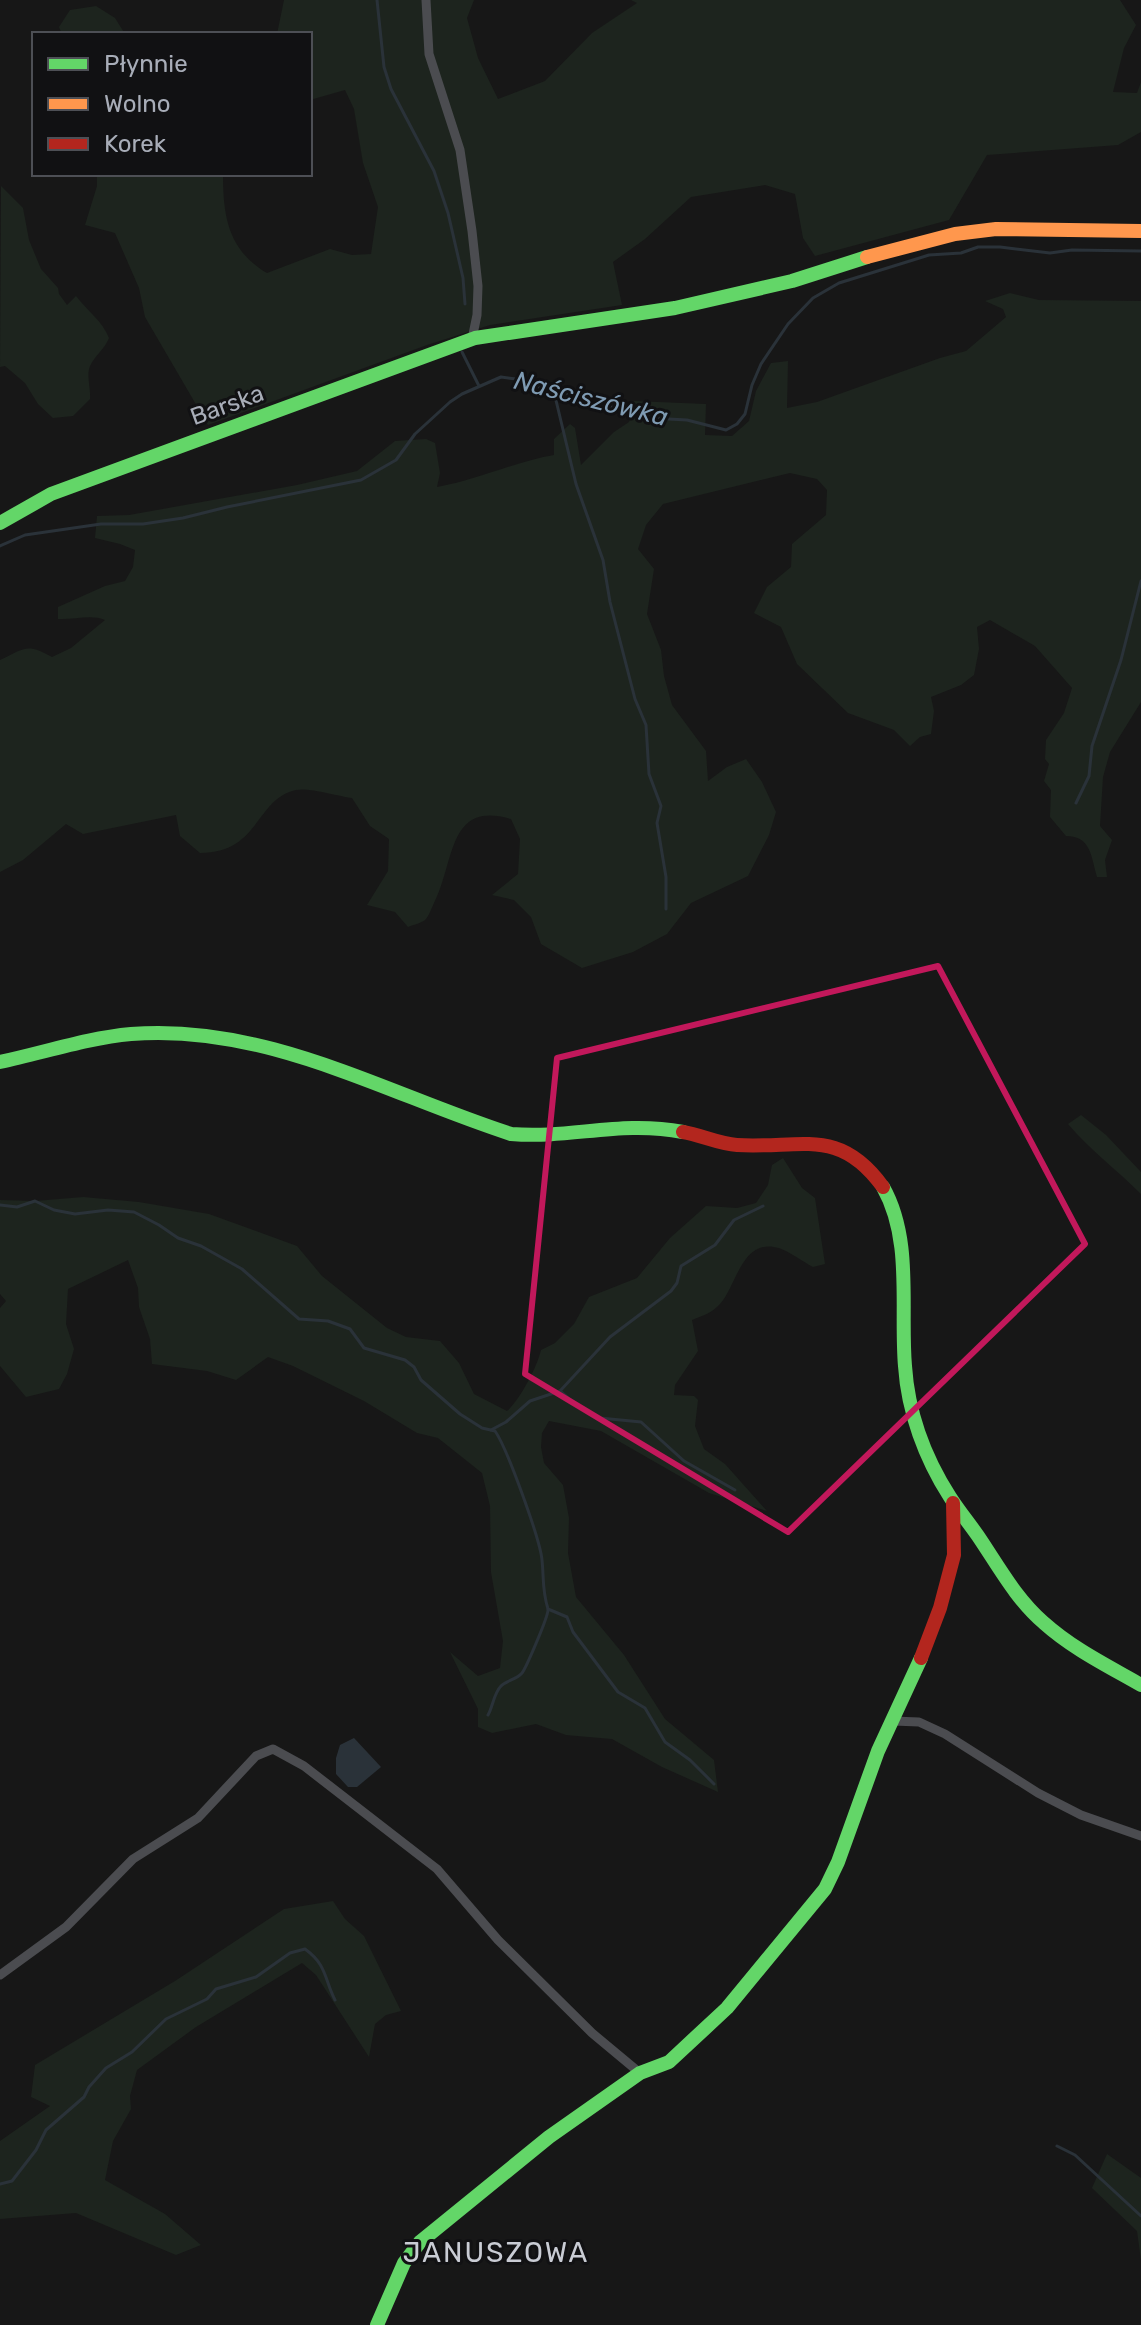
<svg xmlns="http://www.w3.org/2000/svg" width="1141" height="2325" viewBox="0 0 1141 2325" font-family="Rubik,sans-serif">
  <rect width="100%" height="100%" fill="#171717"/>
  <g fill="#1d241e">
    <path d="M284 0H474L467 18 478 58 498 99 545 81 592 33 637 3 631 0H1120L1136 25 1124 48 1113 92 1137 93 1141 82V132L1118 145 987 155 949 220 815 256 803 238 795 194 765 185 691 197 645 239 613 262 622 305 490 325 427 345 208 425 145 317 139 288 115 233 85 225 97 186V174H223C223 216 228 250 267 273L330 249 352 255 371 254 378 207 363 163 354 109 345 90 310 100V34H277Z"/>
    <polygon points="96,6 115,18 125,34 62,34 59,27 70,10"/>
    <path d="M1 186 23 208 29 240 41 269 58 288 59 294 67 305 76 296C87 311 102 320 109 338 104 350 95 355 90 366 86 376 91 388 90 399L73 416 53 418 38 404 25 383 5 366 0 367Z"/>
    <path d="M1010 293 1039 300 1141 301V702L1110 752 1103 777 1100 826 1112 840 1105 860 1107 877H1097C1091 856 1091 836 1066 836L1050 817 1051 790 1044 781 1049 764 1045 759 1046 740 1064 713 1072 688 1035 646 990 620 977 627 979 649 974 675 961 685 931 697 934 711 931 734 920 737 910 746 894 730 848 713 797 664 781 627 754 613 767 587 791 567 792 544 826 515 827 490 817 479 790 473 663 504 646 525 638 549 654 569 647 614 661 650 664 676 672 705 706 751 708 781 727 767 746 759 762 782 776 812 769 835 748 876 691 903 667 934 633 952 582 968 541 944 531 917 514 900 492 895 518 874 520 839 511 819C447 800 455 863 434 903 432 907 429 916 425 920 422 923 412 925 408 927L395 912 367 905 388 871 389 839 370 826 352 798C338 796 308 787 296 790 255 799 260 853 200 853L180 836 176 815 83 834 66 824 23 860 0 872V660C24 649 26 642 52 657L71 648 105 620C92 614 73 620 58 619V607L105 586 125 581 133 567 135 550 120 544 95 538 97 516 129 515 297 485 357 471 395 441 426 439 435 443 440 473 437 487C477 480 514 462 554 455V439L570 424 575 428 581 465 614 432 629 422 634 401 706 404 705 435 732 436 749 421 756 391 771 363 788 361 787 408 817 402 940 358 966 351 1006 317 1003 309 985 301Z"/>
    <path d="M1081 1115 1106 1135 1141 1172V1194C1117 1170 1090 1150 1068 1124Z"/>
    <path d="M783 1158 802 1188 815 1198 825 1264 813 1267C802 1261 790 1252 779 1248 742 1237 737 1285 720 1304 712 1313 702 1316 692 1320L698 1351 675 1385 674 1395 694 1396 698 1400 695 1426 704 1449 725 1464 767 1511 709 1493 601 1431 549 1421 542 1433 541 1447 544 1463 563 1485 569 1518 568 1553 576 1597 624 1655 665 1719 714 1760 718 1792 662 1767 612 1739 566 1735 536 1724 492 1733 478 1727V1709L450 1652 478 1676 500 1668 503 1641 491 1572 490 1506 482 1473 438 1438 417 1433 364 1401 293 1366 268 1357 236 1380 207 1371 152 1364 150 1339 139 1307 138 1288 128 1260 68 1289 66 1324 74 1349 67 1374 59 1389 26 1397 0 1366V1308L6 1301 0 1294V1200L35 1201 83 1197 139 1202 209 1214 297 1246 322 1276 387 1328 406 1337 440 1341 459 1363 474 1394 507 1411C520 1400 537 1367 541 1350L555 1343 574 1324 589 1297 637 1278 670 1238 706 1206 737 1208 756 1203 768 1185 772 1165Z"/>
    <polygon points="333,1901 345,1919 364,1936 401,2011 386,2015 375,2024 369,2057 316,1975 302,1963 196,2027 137,2070 130,2096 131,2109 113,2141 105,2180 165,2214 201,2245 176,2255 76,2213 0,2219 0,2141 50,2106 31,2097 35,2065 175,1981 284,1909"/>
    <polygon points="1107,2154 1141,2178 1141,2260 1137,2231 1092,2188"/>
  </g>
  <polygon fill="#2a3239" points="354,1738 381,1767 357,1787 348,1787 336,1774 336,1758 340,1745"/>
  <g fill="none" stroke-linecap="round" stroke-linejoin="round">
    <g stroke="#2a3239" stroke-width="3">
      <polyline points="377,0 384,67 391,89 434,171 448,213 463,278 465,304"/>
      <polyline points="462,352 479,386"/>
      <polyline points="554,392 576,484 603,560 610,602 635,699 646,725 649,774 661,806 657,823 666,877 666,909"/>
      <polyline points="0,546 25,535 101,524 143,524 183,518 227,507 361,480 396,460 415,434 450,402 462,394 501,377 516,379 554,392 577,394 598,406 622,408 650,418 687,420 726,430 737,424 745,414 752,385 761,364 788,324 813,298 839,283 929,255 961,253 978,247 1000,247 1050,253 1072,250 1141,251"/>
      <polyline points="1076,803 1089,776 1092,746 1121,660 1141,581"/>
      <path d="M0 1205 17 1207 35 1201 54 1210 75 1214 108 1210 134 1212 159 1225 178 1238 201 1246 242 1269 299 1319 328 1321 350 1329 364 1348 405 1360 414 1367 421 1380 460 1414 482 1428 495 1431C507 1448 540 1539 542 1560 544 1579 542 1590 548 1609L567 1617 573 1632 618 1692 645 1708 665 1742 690 1760 714 1784"/>
      <polyline points="560,1391 574,1403 600,1418 641,1422 684,1461 735,1490"/>
      <polyline points="491,1430 506,1422 530,1401 560,1391 610,1337 671,1291 677,1283 681,1266 715,1245 734,1220 763,1206"/>
      <path d="M488 1715C493 1706 494 1693 501 1686 507 1680 516 1680 522 1673 526 1668 549 1615 548 1609"/>
      <polyline points="1057,2146 1075,2155 1141,2216"/>
      <path d="M0 2184 12 2181 36 2150 46 2130 84 2097 89 2087 106 2068 132 2052 166 2019 207 1999 216 1989 256 1977 290 1953 305 1949C327 1965 324 1978 335 2000"/>
    </g>
    <g stroke="#4b4c50" stroke-width="9">
      <polyline points="426,0 429,54 460,150 472,231 478,286 477,315 472,339"/>
      <polyline points="893,1721 919,1722 945,1734 1038,1793 1081,1815 1141,1836"/>
      <polyline points="0,1975 66,1927 133,1859 198,1818 256,1756 273,1749 304,1766 437,1869 498,1940 592,2033 640,2073"/>
    </g>
    <g stroke="#63d668" stroke-width="14">
      <polyline points="0,523 51,494 475,338 675,308 792,281 867,257"/>
      <path d="M0 1062C43 1053 87 1038 131 1034 265 1023 387 1094 511 1134 571 1139 620 1120 683 1132"/>
      <path d="M883 1187C913 1240 900 1308 905 1366 908 1412 925 1458 950 1497 959 1511 969 1523 978 1536 999 1567 1016 1599 1044 1623 1073 1649 1108 1666 1141 1685"/>
      <polyline points="377,2325 404,2263 420,2242 549,2137 640,2073 669,2062 727,2008 825,1889 838,1862 878,1751 921,1658"/>
    </g>
    <polyline stroke="#ff974d" stroke-width="14" points="867,257 955,234 996,229 1141,231"/>
    <g stroke="#b3261e" stroke-width="14">
      <path d="M683 1132C701 1135 719 1144 737 1145 801 1149 839 1126 883 1187"/>
      <polyline points="921,1658 940,1608 954,1555 953,1503"/>
    </g>
  </g>
  <path fill="none" stroke="#c2185b" stroke-width="6" stroke-linejoin="round" d="M938 966 1085 1244 788 1532 525 1374 557 1058Z"/>
  <g text-anchor="middle" dominant-baseline="central" stroke-width="6" stroke-linejoin="round" paint-order="stroke">
    <g font-size="24" fill="#a8adb8" stroke="#111113">
      <text transform="translate(227 405) rotate(-20)">Barska</text>
    </g>
    <g font-size="26" font-style="italic" fill="#7f9bb3" stroke="#111113">
      <text transform="translate(591 399) rotate(14)">Naściszówka</text>
    </g>
    <g font-size="28" letter-spacing="2" fill="#c9ccd4" stroke="#111113">
      <text x="496" y="2252">JANUSZOWA</text>
    </g>
  </g>
  <rect x="32" y="32" width="280" height="144" fill="#111113" stroke="#4d4f55" stroke-width="2"/>
  <rect x="48" y="58" width="40" height="12" fill="#63d668" stroke="#4d4f55" stroke-width="2"/>
  <text x="104" y="72" font-size="24" fill="#a8adb8">Płynnie</text>
  <rect x="48" y="98" width="40" height="12" fill="#ff974d" stroke="#4d4f55" stroke-width="2"/>
  <text x="104" y="112" font-size="24" fill="#a8adb8">Wolno</text>
  <rect x="48" y="138" width="40" height="12" fill="#b3261e" stroke="#4d4f55" stroke-width="2"/>
  <text x="104" y="152" font-size="24" fill="#a8adb8">Korek</text>
</svg>
